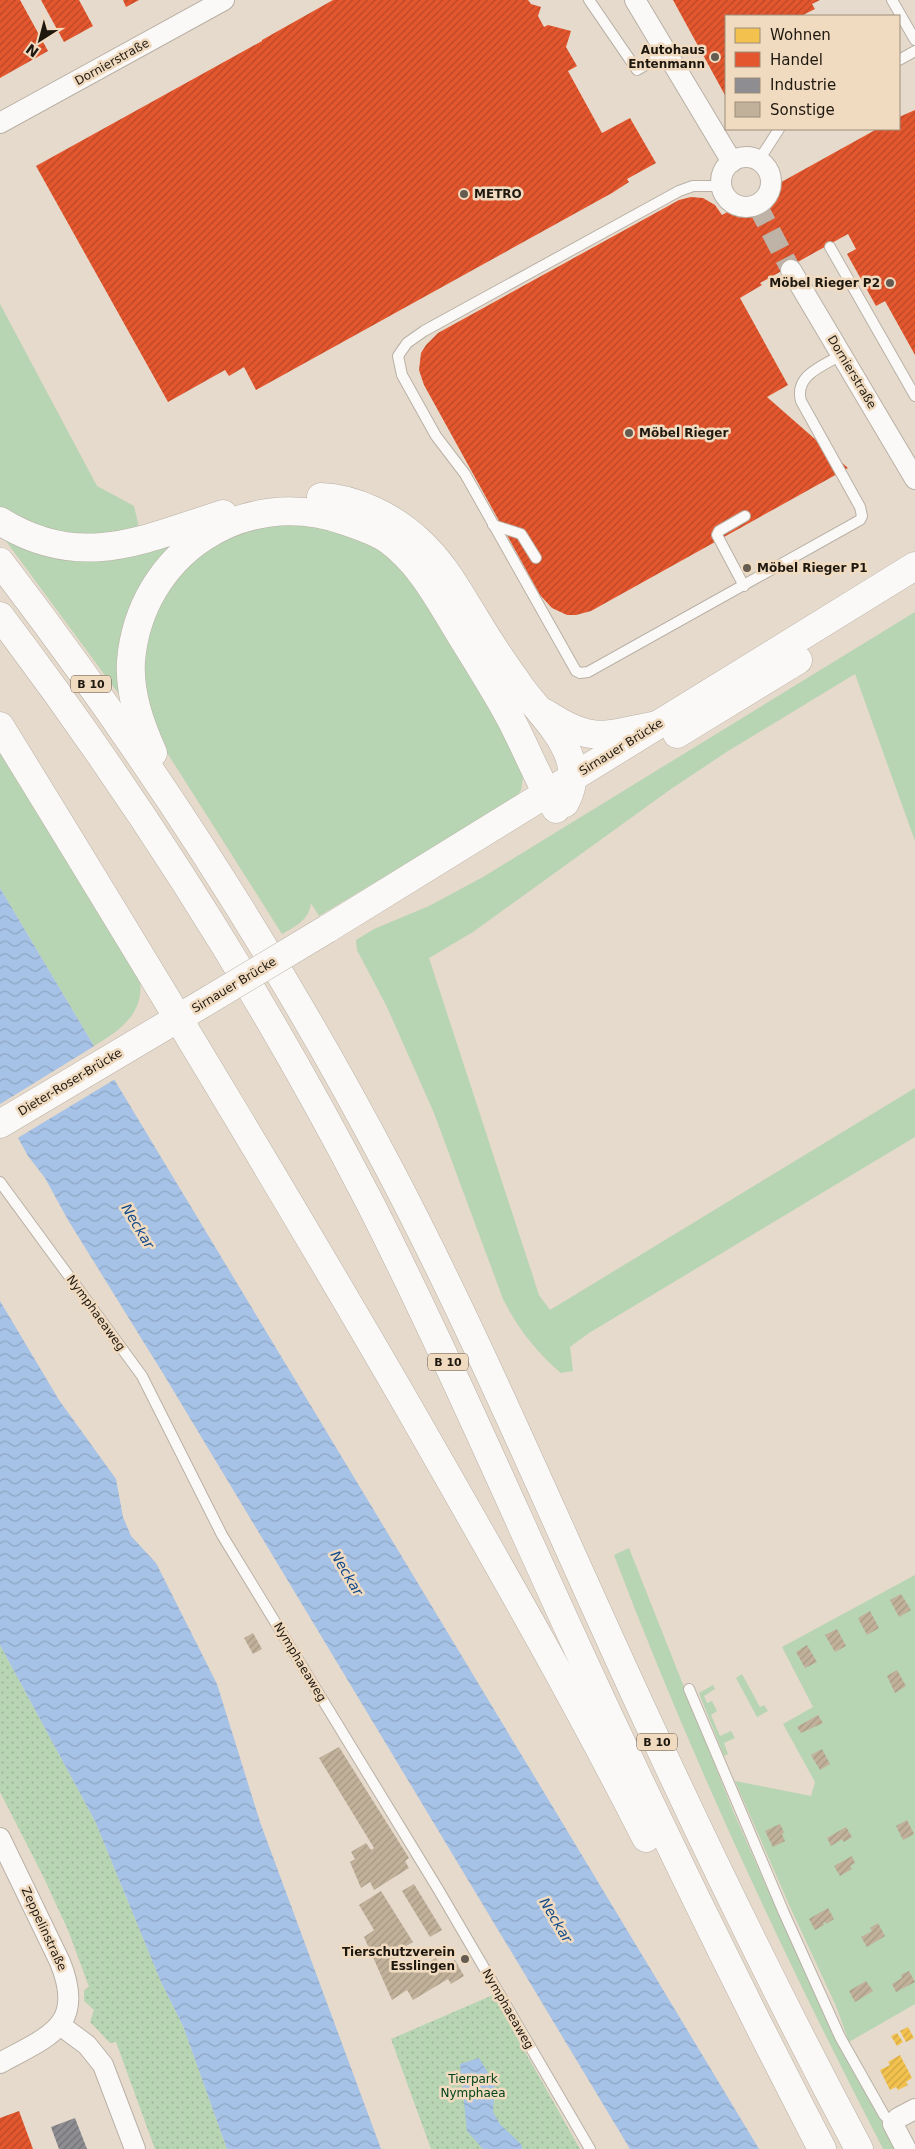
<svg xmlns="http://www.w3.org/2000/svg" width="915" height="2149" viewBox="0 0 915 2149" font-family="'DejaVu Sans',sans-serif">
  <defs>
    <pattern id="park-dots" width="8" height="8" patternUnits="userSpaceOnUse" patternTransform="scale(1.25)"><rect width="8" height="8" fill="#b7d4b3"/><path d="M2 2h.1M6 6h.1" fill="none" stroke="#9db599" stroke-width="1.8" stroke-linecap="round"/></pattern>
    <pattern id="water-waves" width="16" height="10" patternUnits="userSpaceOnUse" patternTransform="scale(1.25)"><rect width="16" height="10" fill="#a6c2e6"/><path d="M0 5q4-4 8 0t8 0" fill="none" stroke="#8ea6c4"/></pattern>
    <pattern id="homes-hatch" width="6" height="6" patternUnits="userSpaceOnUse" patternTransform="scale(1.25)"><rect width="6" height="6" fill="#f2c14e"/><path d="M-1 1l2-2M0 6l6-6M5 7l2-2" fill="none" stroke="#cfa543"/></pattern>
    <pattern id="shops-hatch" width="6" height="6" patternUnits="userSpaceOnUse" patternTransform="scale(1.25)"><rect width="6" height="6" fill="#e4572e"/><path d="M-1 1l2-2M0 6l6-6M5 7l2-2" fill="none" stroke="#b84726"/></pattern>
    <pattern id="industry-hatch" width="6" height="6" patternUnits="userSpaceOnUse" patternTransform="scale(1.25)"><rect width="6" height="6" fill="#8d8d92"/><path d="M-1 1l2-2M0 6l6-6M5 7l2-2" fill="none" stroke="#737276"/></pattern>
    <pattern id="building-hatch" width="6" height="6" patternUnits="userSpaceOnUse" patternTransform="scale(1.25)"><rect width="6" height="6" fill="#c1b19a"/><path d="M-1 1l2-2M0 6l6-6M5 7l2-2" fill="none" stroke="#a59884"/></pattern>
  </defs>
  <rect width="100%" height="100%" fill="#e6dacc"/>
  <g fill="#b7d4b3">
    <polygon points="0,304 97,486 134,506 140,532 56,536 0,510"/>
    <path d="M272 518 357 533 408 573 499 723 523 777 521 790 516 798 319 916 311 903C309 920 296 926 282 934L159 740 142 695 145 631 189 557Z"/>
    <polygon points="192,531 178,547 121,697 3,537 23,544"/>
    <path d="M915 612V841L855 674 728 751 671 789 473 932 429 958 539 1295 550 1310 915 1088V1137L589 1333 570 1347 573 1371 561 1373C536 1352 517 1327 503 1299L434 1113 387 1007 357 950 356 940 374 929 429 906 483 877Z"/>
    <path d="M0 747 140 981C144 1014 120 1030 94 1046L0 888Z"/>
    <path d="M629 1548 733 1811 766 1886 824 2011 897 2149H883C783 1955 691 1758 614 1555Z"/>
    <polygon points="915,1575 915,2004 849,2042 836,2006 791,1909 735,1781 811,1796 815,1782 783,1724 813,1707 782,1647"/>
    <polygon points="742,1674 760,1707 764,1705 768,1711 757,1717 736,1678"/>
    <polygon points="713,1685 715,1689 704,1696 707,1703 712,1701 717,1711 711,1715 720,1736 731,1731 735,1738 724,1743 728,1754 724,1756 699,1693"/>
  </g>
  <g fill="url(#park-dots)">
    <polygon points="0,1645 95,1821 161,1982 183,2026 227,2149 155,2149 116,2042 110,2043 90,2022 94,2010 84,2001 84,1990 89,1987 68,1930 43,1876 0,1792"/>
    <polygon points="493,1995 580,2149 431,2149 391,2039"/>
  </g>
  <g fill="url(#water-waves)">
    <polygon points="0,888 94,1046 759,2149 630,2149 164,1375 68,1220 45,1178 28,1156 0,1105"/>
    <polygon points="0,1301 59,1400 116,1479 123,1517 131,1536 156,1563 217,1684 260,1822 381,2149 227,2149 183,2026 161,1982 95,1821 0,1645"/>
    <polygon points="479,2058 495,2084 493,2112 500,2124 522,2145 522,2149 483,2149 467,2131 460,2064"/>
  </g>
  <polygon fill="#e6dacc" points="96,1045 117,1078 16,1139 0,1111 0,1104"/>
  <g fill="url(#homes-hatch)">
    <polygon points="908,2027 914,2038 906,2042 900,2031"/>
    <polygon points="897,2033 903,2042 897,2046 891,2036"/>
    <polygon points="900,2055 912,2078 906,2082 908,2085 898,2090 896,2087 890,2090 880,2070 890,2065 888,2062"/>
  </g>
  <g fill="url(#shops-hatch)">
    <polygon points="0,0 20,0 48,51 0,78"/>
    <polygon points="41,0 79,0 93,26 64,42"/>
    <polygon points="123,0 139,0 126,7"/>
    <polygon points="333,0 528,0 531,4 541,7 538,16 544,27 548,25 571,31 566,47 577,66 568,71 602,133 630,118 656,163 627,179 629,182 612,193 256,390 244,367 229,376 225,370 168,402 36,166 262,41 262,40"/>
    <polygon points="673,0 820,0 812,4 815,9 801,16 726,16 726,97"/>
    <polygon points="915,110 915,355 885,301 876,306 847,254 856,249 848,234 760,283 762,285 740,298 788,385 767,397 848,468 591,611 576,615 567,615 552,608 540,595 424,385 419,370 421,353 426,345 438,333 679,200 691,197 703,198 715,205 722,215 877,129 899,129 899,117"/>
    <polygon points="19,2111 33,2149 0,2149 0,2118"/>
  </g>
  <polygon fill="url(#industry-hatch)" points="75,2118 87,2149 59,2149 51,2127"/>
  <g fill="url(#building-hatch)">
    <polygon points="901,1594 911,1610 899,1617 890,1600"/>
    <polygon points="870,1611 879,1628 867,1635 858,1618"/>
    <polygon points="837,1629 846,1646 835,1652 825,1635"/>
    <polygon points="253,1633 262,1649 253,1654 244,1638"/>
    <polygon points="807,1645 817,1662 805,1668 796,1652"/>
    <polygon points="897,1670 906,1686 895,1693 887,1676"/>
    <polygon points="818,1715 823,1723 801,1733 797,1727"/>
    <polygon points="339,1747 409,1858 405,1861 409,1868 374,1890 370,1882 361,1888 350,1862 355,1859 351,1852 366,1843 371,1850 374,1848 319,1758"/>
    <polygon points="822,1749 830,1764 820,1770 811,1755"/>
    <polygon points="907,1820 914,1834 903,1840 896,1826"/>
    <polygon points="780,1824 784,1832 782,1834 785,1841 773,1847 765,1831"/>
    <polygon points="846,1827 852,1837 844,1842 842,1839 831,1846 827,1838"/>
    <polygon points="852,1856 855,1863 850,1866 852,1869 840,1876 834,1866"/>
    <polygon points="414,1884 442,1930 430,1937 402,1891"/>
    <polygon points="381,1891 413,1942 393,1954 405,1973 421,1963 422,1966 436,1958 442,1968 455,1960 464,1976 451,1984 448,1979 413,2000 407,1990 392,2000 364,1937 374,1930 359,1905"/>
    <polygon points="828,1908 834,1919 826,1924 825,1922 823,1923 824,1925 815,1930 809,1919"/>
    <polygon points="878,1923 885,1936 867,1947 861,1937 872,1931 870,1928"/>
    <polygon points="909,1971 915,1982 896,1992 892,1984 902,1978 901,1975"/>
    <polygon points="866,1981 873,1991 855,2002 849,1991"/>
  </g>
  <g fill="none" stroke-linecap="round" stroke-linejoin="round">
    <polyline stroke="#beb3a6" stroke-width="20" stroke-dasharray="20 10" stroke-linecap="butt" points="757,205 791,270"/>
    <defs>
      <g id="service">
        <polyline points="589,0 637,70 666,53"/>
        <polyline points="892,0 915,40"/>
        <polyline points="899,60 915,51"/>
        <polyline points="759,160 779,129"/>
        <path d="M721 186H693L679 191 424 331 407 343 398 356 402 375 436 436 465 474 576 671 580 673 588 672 860 520 862 516 860 507 801 401C794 375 823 366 841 355"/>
        <polyline points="830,247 915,396"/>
        <polyline points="493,525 521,534 536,558"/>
        <polyline points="744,586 717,535 719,531 745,516"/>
        <polyline points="0,1182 142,1376 222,1535 438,1889 590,2149"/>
        <polyline points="689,1689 784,1913 840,2037 884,2115 893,2124"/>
      </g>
      <g id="minor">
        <polyline points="635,0 732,162"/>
        <polyline points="0,123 224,0"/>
        <circle cx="746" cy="182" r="25"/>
        <polyline points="791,270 915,479"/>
        <path d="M0 1838 60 1962C86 2026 49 2036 0 2063"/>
        <polyline points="60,2025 87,2045 103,2065 135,2149"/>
        <polyline points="906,2149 893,2124 898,2118 915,2109"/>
      </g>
      <g id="secondary">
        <polyline points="677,734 798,660"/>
        <polyline points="327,929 915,566"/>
        <polyline points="0,1124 192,1010"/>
      </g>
      <g id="trunk">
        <path d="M321 497C356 498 395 518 420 542 443 563 458 591 475 618 488 640 502 661 517 682 533 706 559 728 569 756 575 772 573 788 565 803"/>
        <path d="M0 521C80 571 142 540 223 514"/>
        <path d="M0 562C147 754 279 958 392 1174 469 1321 535 1474 604 1626 684 1803 768 1978 859 2149"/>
        <path d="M0 616C139 800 263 996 369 1201 443 1347 508 1497 576 1645 654 1815 736 1983 822 2149"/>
        <path d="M545 713C594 745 604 735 657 725"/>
        <path d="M0 726C139 952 276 1178 409 1408 490 1550 572 1692 646 1838"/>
        <path d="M153 753C140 724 129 693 131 661 140 554 243 485 345 521 359 526 375 531 387 539 419 562 437 596 457 629 474 657 492 685 508 714 525 745 537 778 556 809"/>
      </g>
    </defs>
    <use href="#service" stroke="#b9b1a6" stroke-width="12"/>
    <use href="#minor" stroke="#b9b1a6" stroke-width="22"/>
    <use href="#secondary" stroke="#b9b1a6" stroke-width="29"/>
    <use href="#trunk" stroke="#b9b1a6" stroke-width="29"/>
    <use href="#service" stroke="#fbf9f7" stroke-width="10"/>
    <use href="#minor" stroke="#fbf9f7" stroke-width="20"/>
    <use href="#secondary" stroke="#fbf9f7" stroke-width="28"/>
    <use href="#trunk" stroke="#fbf9f7" stroke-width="28"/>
    <defs>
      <polyline id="secondary-bridge" points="192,1010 327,929"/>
    </defs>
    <use href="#secondary-bridge" stroke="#b9b1a6" stroke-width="29" stroke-linecap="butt"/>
    <use href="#secondary-bridge" stroke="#fbf9f7" stroke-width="28"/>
  </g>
  <g fill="#655c51" stroke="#f0dbc1" stroke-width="2">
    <circle cx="715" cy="57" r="5"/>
    <circle cx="464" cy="194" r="5"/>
    <circle cx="890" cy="283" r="5"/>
    <circle cx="629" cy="433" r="5"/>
    <circle cx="747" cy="568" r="5"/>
    <circle cx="465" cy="1959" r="5"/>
  </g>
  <g text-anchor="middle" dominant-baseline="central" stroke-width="5" stroke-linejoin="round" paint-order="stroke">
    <g fill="#f0dbc1" stroke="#5e5244" stroke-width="1">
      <rect x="71" y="675.5" width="40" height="17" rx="4"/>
      <rect x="428" y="1353.5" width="40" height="17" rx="4"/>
      <rect x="637" y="1733.5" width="40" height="17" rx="4"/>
    </g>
    <g font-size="11" font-weight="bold" fill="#1f180f">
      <text x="91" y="684">B 10</text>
      <text x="448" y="1362">B 10</text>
      <text x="657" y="1742">B 10</text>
    </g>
    <g font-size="12" font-weight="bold" fill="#1f180f" stroke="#f0dbc1" text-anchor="end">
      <text x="705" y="50">Autohaus<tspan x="705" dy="14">Entenmann</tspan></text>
      <text x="474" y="194" text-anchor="start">METRO</text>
      <text x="880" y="283">Möbel Rieger P2</text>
      <text x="639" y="433" text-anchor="start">Möbel Rieger</text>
      <text x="757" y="568" text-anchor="start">Möbel Rieger P1</text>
      <text x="455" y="1952">Tierschutzverein<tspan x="455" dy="14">Esslingen</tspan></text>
    </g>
    <g font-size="12" fill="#1f180f" stroke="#f0dbc1">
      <text transform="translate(112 62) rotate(-29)">Dornierstraße</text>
      <text transform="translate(852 372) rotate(59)">Dornierstraße</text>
      <text transform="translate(621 747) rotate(-32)">Sirnauer Brücke</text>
      <text transform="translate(234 985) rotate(-31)">Sirnauer Brücke</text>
      <text transform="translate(70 1082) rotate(-31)">Dieter-Roser-Brücke</text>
      <text transform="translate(96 1313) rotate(54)">Nymphaeaweg</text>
      <text transform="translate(300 1662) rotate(59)">Nymphaeaweg</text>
      <text transform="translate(44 1929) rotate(65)">Zeppelinstraße</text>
      <text transform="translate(508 2009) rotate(60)">Nymphaeaweg</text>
    </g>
    <g font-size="12" fill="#03431c" stroke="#f0dbc1">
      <text x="473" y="2079">Tierpark<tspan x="473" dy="14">Nymphaea</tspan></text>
    </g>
    <g font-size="14" font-style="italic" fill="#134b8a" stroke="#f0dbc1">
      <text transform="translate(138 1226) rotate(59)">Neckar</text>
      <text transform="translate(347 1573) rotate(59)">Neckar</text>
      <text transform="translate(556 1920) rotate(59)">Neckar</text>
    </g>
  </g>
  <rect x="725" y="15" width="175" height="115" fill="#f0dbc1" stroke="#9c8d7a"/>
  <rect x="735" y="28" width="25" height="15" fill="#f2c14e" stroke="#9c8d7a"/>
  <text x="770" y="40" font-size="15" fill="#1f180f">Wohnen</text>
  <rect x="735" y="52" width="25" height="15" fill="#e4572e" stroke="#9c8d7a"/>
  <text x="770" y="65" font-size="15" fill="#1f180f">Handel</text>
  <rect x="735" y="78" width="25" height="15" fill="#8d8d92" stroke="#9c8d7a"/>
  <text x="770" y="90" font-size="15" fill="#1f180f">Industrie</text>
  <rect x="735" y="102" width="25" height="15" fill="#c1b19a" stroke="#9c8d7a"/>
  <text x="770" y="115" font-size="15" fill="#1f180f">Sonstige</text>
  <g transform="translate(40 40) rotate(216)" stroke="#f0dbc1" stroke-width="4" paint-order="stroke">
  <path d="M0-4L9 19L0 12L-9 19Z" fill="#1f180f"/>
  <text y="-8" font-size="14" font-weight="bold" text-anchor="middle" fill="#1f180f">N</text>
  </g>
</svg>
